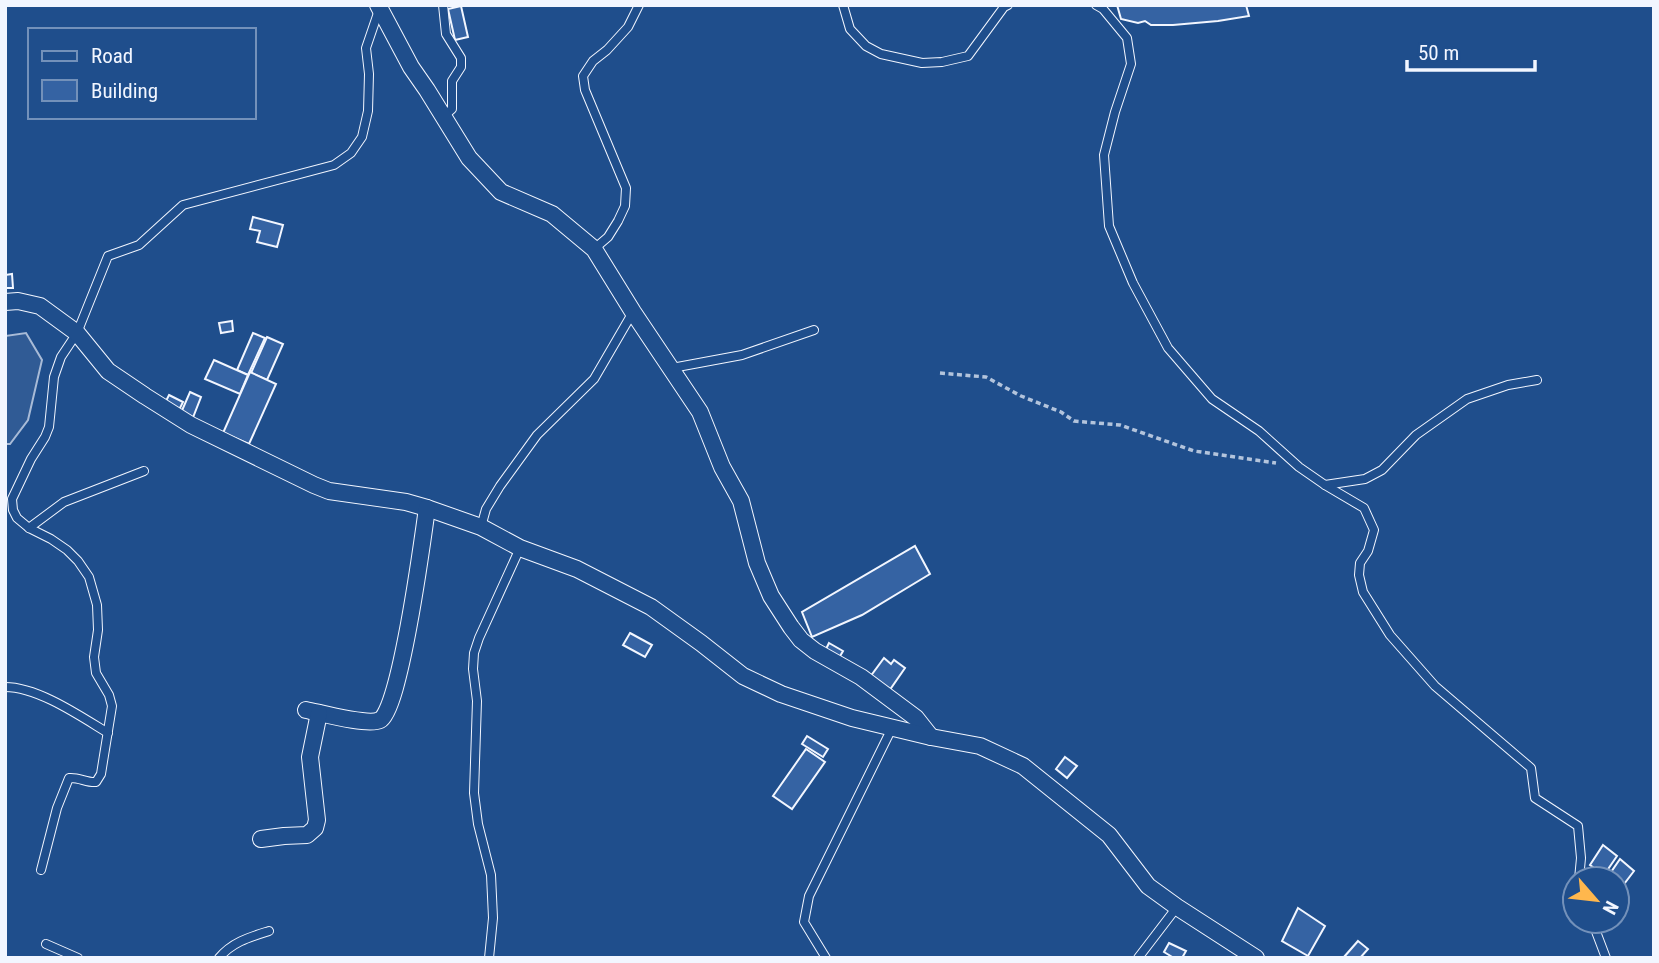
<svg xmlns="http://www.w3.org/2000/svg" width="1659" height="963" viewBox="0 0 1659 963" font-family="'Roboto Condensed',sans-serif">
  <rect width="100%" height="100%" fill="#1f4e8c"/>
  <polygon fill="#305b95" stroke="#a8bbd7" stroke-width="2" points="26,333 42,360 28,420 10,444 5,444 5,336"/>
  <g fill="#3563a3" stroke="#f2f6ff" stroke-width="2">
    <polygon points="1117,5 1246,5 1249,16 1218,21 1173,25 1151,25 1145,21 1138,23 1121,19"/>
    <polygon points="461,6 468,37 455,40 448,9"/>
    <polygon points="253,217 283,225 277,247 257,242 260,231 250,229"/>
    <polygon points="12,274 13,288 5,288 5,275"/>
    <polygon points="232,321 233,331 221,333 219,323"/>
    <polygon points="253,333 265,338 248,375 237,370"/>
    <polygon points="267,337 283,344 267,380 251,373"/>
    <polygon points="214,360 248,375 240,394 205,379"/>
    <polygon points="250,372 276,384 249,444 223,433"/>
    <polygon points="190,392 201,397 192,420 180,415"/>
    <polygon points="169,395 183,402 178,412 164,405"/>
    <polygon points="915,546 930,574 862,615 812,637 802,612"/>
    <polygon points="630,633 652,645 645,657 623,645"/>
    <polygon points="829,643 843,651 839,658 825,651"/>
    <polygon points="884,658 891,664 894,660 905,668 889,691 870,677"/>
    <polygon points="807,736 828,749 823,757 802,744"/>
    <polygon points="806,749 825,762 792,809 773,796"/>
    <polygon points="1065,757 1077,766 1067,778 1056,769"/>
    <polygon points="1603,845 1617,856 1604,875 1590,865"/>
    <polygon points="1620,859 1634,871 1621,888 1617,885 1617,879 1607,878"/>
    <polygon points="1298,908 1325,926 1308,956 1282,941"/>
    <polygon points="1358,941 1368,949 1360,958 1344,957"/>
    <polygon points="1169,943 1186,951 1182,958 1174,958 1164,952"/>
  </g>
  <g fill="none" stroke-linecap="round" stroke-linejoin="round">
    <defs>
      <g id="service">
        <polyline points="843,5 850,29 866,46 881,54 922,63 942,62 968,56 1004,7 1008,5"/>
        <polyline points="1096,5 1103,9 1127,38 1131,64 1115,112 1104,155 1109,226 1133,283 1168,348 1212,399 1259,431 1299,467 1325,485 1364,508 1374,530 1368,551 1360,563 1359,575 1363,592 1390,635 1435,686 1531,768 1535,798 1578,826 1581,858 1579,879"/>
        <polyline points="443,117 452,109 452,81 461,67 461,58 446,34 443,5"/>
        <polyline points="594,249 608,237 618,221 625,206 626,188 585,90 583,76 593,61 607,50 628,27 639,5"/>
        <polyline points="672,368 742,355 814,330"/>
        <polyline points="1325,485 1365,479 1382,470 1416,435 1467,399 1508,385 1537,380"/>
        <polyline points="481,527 486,509 500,486 537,435 594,379 633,312"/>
        <polyline points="29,528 64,502 144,471"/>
        <path d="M5 687C38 687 80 716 108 733"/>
        <path d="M41 870 57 808 69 778C79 777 87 783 96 782L101 774 112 706 109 695 96 673 94 657 98 630 97 605 89 577 78 561 67 550 51 539 29 528 17 518 13 510 12 499 31 459 45 437 49 427 54 377 61 357 77 333 108 256 139 245 183 205 334 165 351 153 362 137 368 111 369 74 366 48 379 10"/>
        <polyline points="1592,921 1606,958"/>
        <polyline points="46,944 78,958"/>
        <path d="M219 958C232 942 250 937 269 931"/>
        <polyline points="489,958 493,918 491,875 478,824 474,793 477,701 473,669 474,653 479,638 520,548"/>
        <polyline points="826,958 804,922 809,896 892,728"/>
        <polyline points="1138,958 1177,907"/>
      </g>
      <g id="minor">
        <polyline points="378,5 411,67 427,90 469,158 501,192 552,214 594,249 633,312 700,412 722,467 741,501 757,563 771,596 791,627 801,640 815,651 861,677 916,718 931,737"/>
        <polyline points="5,302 18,301 40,306 77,333 108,371 145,396 191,425 314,485 329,491 406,502 427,508 481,527 520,548 577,569 651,607 701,643 743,676 781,694 852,718 931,737 980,746 1023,766 1109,835 1148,886 1177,907 1256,958"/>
        <path d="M306 710C321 713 368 726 380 720 400 710 423 537 427 508"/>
        <polyline points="261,839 284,836 307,835 315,828 317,820 310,757 319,713"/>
      </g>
    </defs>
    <use href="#service" stroke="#f2f6ff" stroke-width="10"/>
    <use href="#minor" stroke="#f2f6ff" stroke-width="18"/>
    <polyline stroke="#b3c4dc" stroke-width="3.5" stroke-dasharray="5 3.5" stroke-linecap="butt" points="940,373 986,377 1021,396 1061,412 1074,421 1120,425 1194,451 1276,463"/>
    <use href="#service" stroke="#1f4e8c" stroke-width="8"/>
    <use href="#minor" stroke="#1f4e8c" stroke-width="16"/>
  </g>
  <rect width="1659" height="963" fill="none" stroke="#f2f6ff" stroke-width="14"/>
  <rect x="28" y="28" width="228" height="91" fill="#1f4e8c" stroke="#7391ba" stroke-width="2"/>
  <rect x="42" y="51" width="35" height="10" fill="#1f4e8c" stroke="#7391ba" stroke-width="2"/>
  <text x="91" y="63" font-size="21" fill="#f2f6ff">Road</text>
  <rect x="42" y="80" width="35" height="21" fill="#3563a3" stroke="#7391ba" stroke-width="2"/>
  <text x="91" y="98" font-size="21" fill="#f2f6ff">Building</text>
  <g transform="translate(1596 900) rotate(118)"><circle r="33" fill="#1f4e8c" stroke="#7391ba" stroke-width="2"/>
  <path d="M0-5L12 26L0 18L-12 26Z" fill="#ffb74d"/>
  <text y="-10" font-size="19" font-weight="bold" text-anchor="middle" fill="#f2f6ff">N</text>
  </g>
  <path d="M1407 60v10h128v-10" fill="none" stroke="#f2f6ff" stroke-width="3.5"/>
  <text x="1418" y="60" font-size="21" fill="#f2f6ff" stroke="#1f4e8c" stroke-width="5" paint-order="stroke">50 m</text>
</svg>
